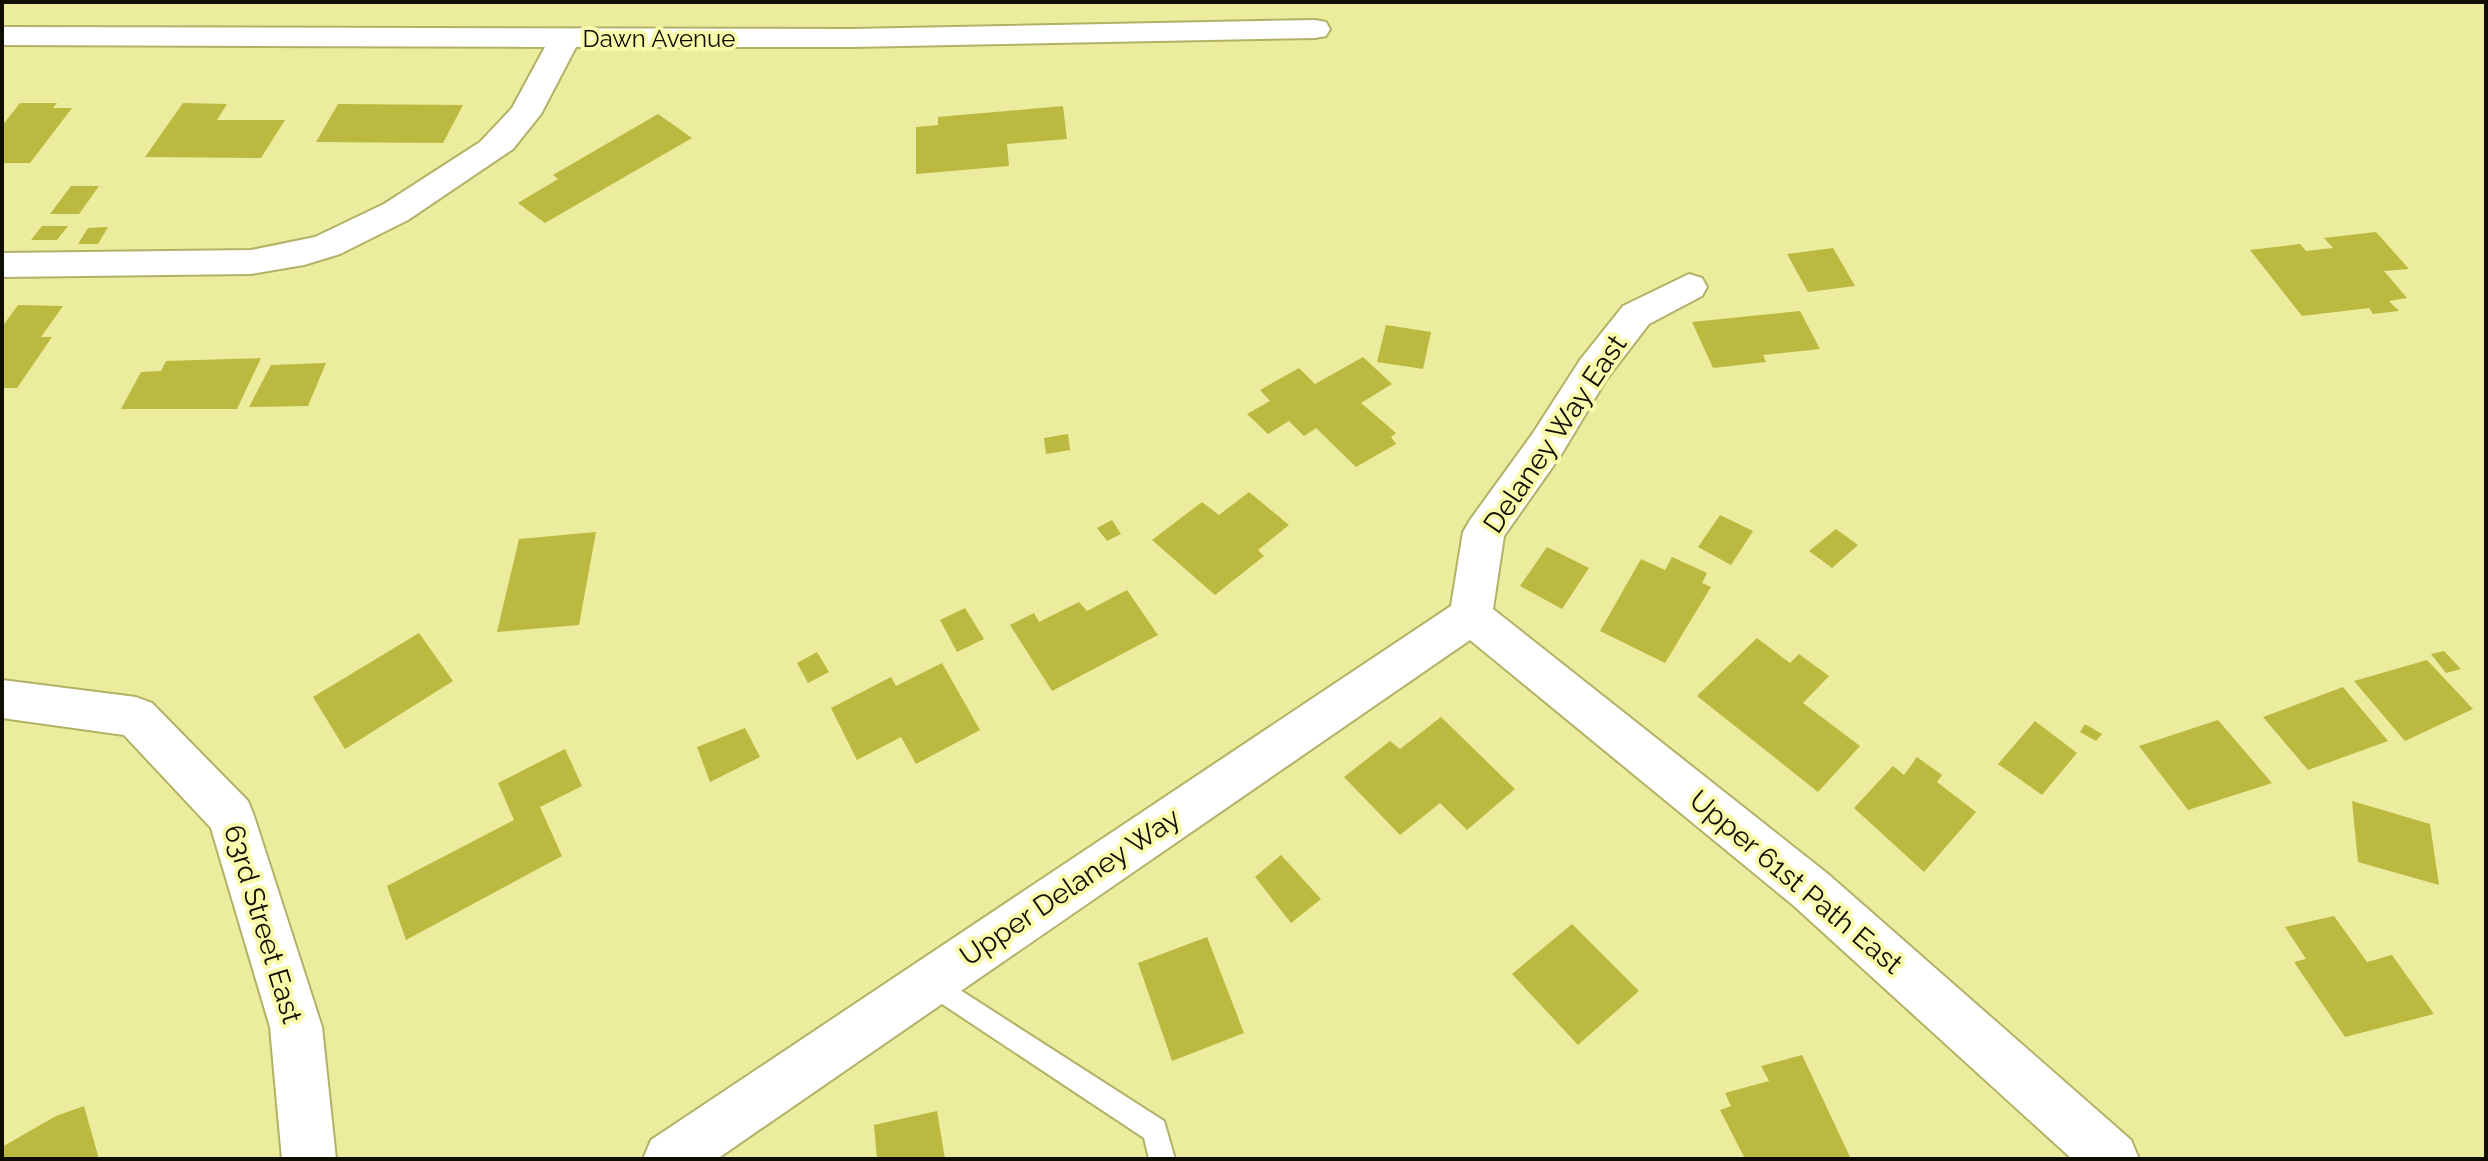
<svg xmlns="http://www.w3.org/2000/svg" width="2488" height="1161" viewBox="0 0 2488 1161" font-family="Raleway,sans-serif">
  <rect width="100%" height="100%" fill="#ecec9f"/>
  <g fill="#bbb93f">
    <polygon points="20,103 57,103 53,108 72,108 30,163 2,163 2,126"/>
    <polygon points="183,103 227,104 217,120 285,120 261,158 145,157"/>
    <polygon points="338,104 463,105 443,143 316,142"/>
    <polygon points="1063,106 1067,139 1007,144 1009,166 916,174 916,127 938,125 938,117"/>
    <polygon points="658,114 692,138 545,223 518,203 558,179 553,175"/>
    <polygon points="71,186 99,186 79,214 50,214"/>
    <polygon points="42,226 68,226 57,240 31,240"/>
    <polygon points="108,227 98,244 78,244 88,228"/>
    <polygon points="2376,232 2409,269 2384,271 2407,298 2389,301 2399,311 2373,314 2369,308 2302,316 2250,250 2300,244 2306,251 2333,248 2324,238"/>
    <polygon points="1833,248 1855,286 1808,292 1787,254"/>
    <polygon points="18,305 63,306 41,337 52,337 17,388 2,388 2,327"/>
    <polygon points="1800,311 1820,349 1763,355 1766,362 1713,368 1692,322"/>
    <polygon points="1386,325 1431,332 1423,369 1377,362"/>
    <polygon points="1363,357 1392,384 1361,403 1396,433 1391,437 1396,444 1356,467 1316,428 1304,436 1289,421 1268,434 1247,414 1270,401 1260,390 1299,368 1315,384"/>
    <polygon points="261,358 237,409 121,409 141,372 161,371 166,361"/>
    <polygon points="326,363 308,406 249,407 271,365"/>
    <polygon points="1068,434 1070,450 1046,454 1044,438"/>
    <polygon points="1249,492 1289,525 1258,550 1264,556 1215,595 1152,540 1202,502 1219,515"/>
    <polygon points="1720,515 1753,531 1731,565 1698,547"/>
    <polygon points="1112,520 1121,534 1107,541 1097,528"/>
    <polygon points="1836,529 1858,545 1832,568 1809,551"/>
    <polygon points="596,532 579,625 497,632 519,539"/>
    <polygon points="1547,547 1589,568 1562,609 1520,586"/>
    <polygon points="1672,557 1707,573 1702,583 1711,587 1665,663 1600,631 1641,559 1665,570"/>
    <polygon points="1127,590 1158,635 1052,691 1010,625 1034,613 1039,622 1079,602 1087,611"/>
    <polygon points="965,608 984,639 957,652 940,620"/>
    <polygon points="419,633 453,681 345,749 313,697"/>
    <polygon points="1757,638 1790,663 1799,654 1829,676 1803,703 1860,746 1818,792 1697,696"/>
    <polygon points="2444,651 2461,669 2446,673 2431,654"/>
    <polygon points="817,652 829,672 808,683 797,663"/>
    <polygon points="2427,660 2473,709 2405,741 2354,681"/>
    <polygon points="942,663 980,730 916,764 901,737 857,760 831,708 891,677 896,686"/>
    <polygon points="2343,687 2388,741 2308,770 2263,717"/>
    <polygon points="1441,717 1515,789 1467,830 1440,803 1400,835 1344,777 1390,741 1400,749"/>
    <polygon points="2218,720 2272,783 2188,810 2139,746"/>
    <polygon points="2035,721 2077,753 2042,795 1998,764"/>
    <polygon points="2085,724 2102,734 2096,741 2080,732"/>
    <polygon points="745,728 760,757 710,782 697,747"/>
    <polygon points="565,749 582,786 540,807 562,856 406,940 387,886 514,820 498,783"/>
    <polygon points="1917,757 1942,775 1937,782 1976,812 1924,872 1854,808 1893,766 1904,775"/>
    <polygon points="2352,801 2430,824 2439,885 2358,862"/>
    <polygon points="1281,855 1321,899 1291,923 1255,877"/>
    <polygon points="2334,916 2367,962 2392,955 2434,1014 2345,1037 2294,962 2306,959 2285,927"/>
    <polygon points="1572,924 1639,991 1578,1045 1512,974"/>
    <polygon points="1207,937 1244,1033 1172,1061 1138,963"/>
    <polygon points="1802,1055 1851,1159 1745,1159 1720,1110 1731,1106 1725,1093 1769,1081 1761,1066"/>
    <polygon points="84,1106 99,1159 2,1159 2,1147 56,1116"/>
    <polygon points="937,1111 945,1159 877,1159 874,1125"/>
  </g>
  <g fill="none" stroke-linecap="round" stroke-linejoin="round">
    <defs>
      <polygon id="service" points="929,970 1164,1121 1175,1159 1149,1159 1144,1138 921,990 917,982 921,974"/>
      <g id="minor">
        <polygon points="1315,20 1326,22 1330,29 1326,36 1315,38 851,47 576,47 541,114 513,149 408,220 340,254 304,265 251,274 2,277 2,253 251,250 315,237 384,204 480,142 512,108 545,47 2,45 2,27 851,29"/>
        <polygon points="1689,274 1702,278 1707,287 1702,296 1649,324 1606,380 1561,455 1504,536 1493,609 1828,874 2131,1140 2139,1159 2072,1159 1794,906 1470,640 717,1159 643,1159 651,1140 1451,606 1463,532 1470,520 1533,433 1580,360 1623,306"/>
        <polygon points="2,680 136,697 152,703 248,801 254,816 322,1027 336,1159 282,1159 270,1027 211,828 124,735 2,718"/>
      </g>
    </defs>
    <use href="#service" stroke="#b2b166" stroke-width="4"/>
    <use href="#minor" stroke="#b2b166" stroke-width="4"/>
    <use href="#service" fill="#fff" fill-rule="evenodd"/>
    <use href="#minor" fill="#fff" fill-rule="evenodd"/>
  </g>
  <g text-anchor="middle" dominant-baseline="central" stroke-width="8" stroke-linejoin="round" paint-order="stroke">
    <g font-size="24" fill="#0f0e00" stroke="#f9faac">
      <text x="659" y="38">Dawn Avenue</text>
    </g>
    <g font-size="28" fill="#0f0e00" stroke="#f9faac">
      <text transform="translate(1555 434) rotate(-56)">Delaney Way East</text>
      <text transform="translate(1796 882) rotate(40)">Upper 61st Path East</text>
      <text transform="translate(1070 887) rotate(-34)">Upper Delaney Way</text>
      <text transform="translate(263 924) rotate(73)">63rd Street East</text>
    </g>
  </g>
  <rect width="2488" height="1161" fill="none" stroke="#0f0e00" stroke-width="8"/>
</svg>
